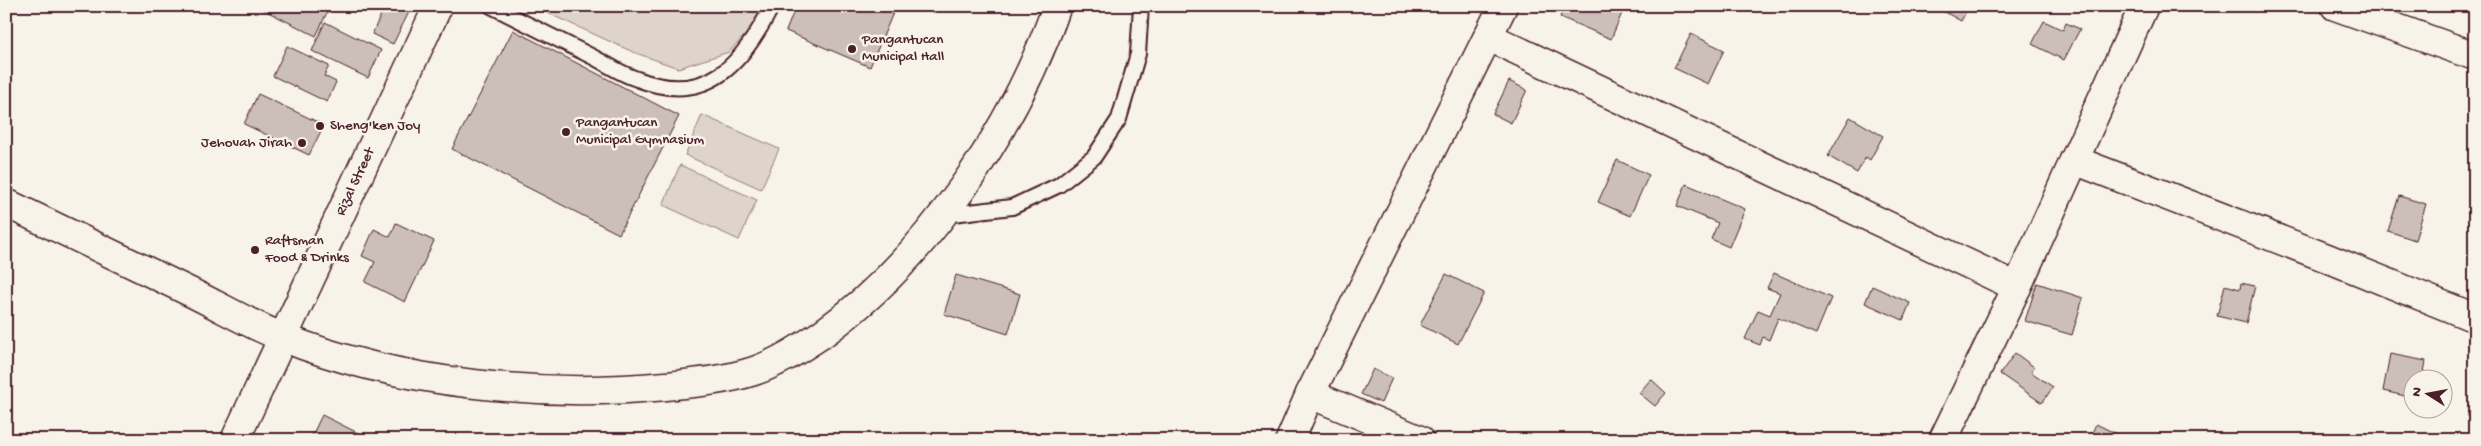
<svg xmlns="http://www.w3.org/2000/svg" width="2481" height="446" viewBox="0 0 2481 446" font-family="'Gochi Hand',sans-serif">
  <rect width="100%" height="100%" fill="#f7f3e8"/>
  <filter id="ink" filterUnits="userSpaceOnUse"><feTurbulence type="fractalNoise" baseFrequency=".02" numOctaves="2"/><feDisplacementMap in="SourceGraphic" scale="10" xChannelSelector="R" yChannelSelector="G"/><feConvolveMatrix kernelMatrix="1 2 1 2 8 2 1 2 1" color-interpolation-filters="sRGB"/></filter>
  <g filter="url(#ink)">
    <g fill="#ded4cc" stroke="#947a7c">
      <polygon points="532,6 769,6 765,14 729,52 678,68 633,52"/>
      <polygon points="702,115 779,149 761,189 685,155"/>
      <polygon points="680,165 757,200 739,240 663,205"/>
    </g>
    <g fill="#ccbfb9" stroke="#4a1f2b">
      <polygon points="261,6 330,6 316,36 260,8"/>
      <polygon points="385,6 412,6 393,44 372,34"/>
      <polygon points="796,6 896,6 870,67 786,31"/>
      <polygon points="1565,6 1625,6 1611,39 1560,17"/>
      <polygon points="1934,6 1969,6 1961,21"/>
      <polygon points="2044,21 2063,30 2066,23 2080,29 2064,60 2032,44"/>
      <polygon points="325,22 381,50 368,78 312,51"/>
      <polygon points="513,30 679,116 619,234 452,149"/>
      <polygon points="1691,34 1724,50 1708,84 1674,68"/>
      <polygon points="287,46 329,66 324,76 336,82 327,102 273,76"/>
      <polygon points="1509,81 1527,90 1511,123 1493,114"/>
      <polygon points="258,94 324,125 309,155 244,124"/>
      <polygon points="1850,117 1883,136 1870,160 1866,157 1857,173 1828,156"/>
      <polygon points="1617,160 1649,175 1630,216 1598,202"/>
      <polygon points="1686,184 1745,209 1729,247 1711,239 1718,223 1677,206"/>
      <polygon points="2399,196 2426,204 2415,240 2388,231"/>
      <polygon points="396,223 434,241 405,302 365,282 375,262 362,256 374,229 390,237"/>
      <polygon points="1774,273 1831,298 1816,334 1778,318 1769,340 1763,337 1760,345 1745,339 1758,310 1770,315 1780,293 1767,288"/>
      <polygon points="1446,274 1484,293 1458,344 1420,325"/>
      <polygon points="956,275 1020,294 1008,334 944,314"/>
      <polygon points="2037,283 2083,298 2072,335 2025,321"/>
      <polygon points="2241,283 2255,286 2246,323 2217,316 2225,285 2240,289"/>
      <polygon points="1872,286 1910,303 1903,320 1865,303"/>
      <polygon points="2015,353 2034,367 2031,372 2053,387 2042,403 2000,374"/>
      <polygon points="2390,354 2426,361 2423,378 2414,378 2414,398 2383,391"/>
      <polygon points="1373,369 1392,378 1381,403 1361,394"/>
      <polygon points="1651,379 1666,393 1655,406 1639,393"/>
      <polygon points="322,415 372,440 310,440"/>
      <polygon points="2096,424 2121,436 2119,440 2089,440"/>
    </g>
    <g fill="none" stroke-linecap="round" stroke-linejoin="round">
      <defs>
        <g id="lane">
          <path d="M491 6C525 23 559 40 593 57 607 64 621 74 637 79 707 106 742 65 772 6"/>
          <polyline points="944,215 1012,207 1059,185 1094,157 1119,119 1138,54 1141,6"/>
        </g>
        <g id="street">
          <polyline points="2335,6 2475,56"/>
          <polyline points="1489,37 2017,287"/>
          <polyline points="2074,160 2327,258 2475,318"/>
          <path d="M6 203C68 233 129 262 190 292 221 307 251 325 282 337 397 384 543 398 666 386 695 383 727 380 754 371 778 363 801 348 822 334 926 260 1015 127 1057 6"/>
          <polyline points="1310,394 1420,440"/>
          <path id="s1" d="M235 440 438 6"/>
          <polyline points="1290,440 1310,394 1503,6"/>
          <polyline points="1943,440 2017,287 2144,6"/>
        </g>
      </defs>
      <use href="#lane" stroke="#4a1f2b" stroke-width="18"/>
      <use href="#street" stroke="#4a1f2b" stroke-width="31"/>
      <use href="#lane" stroke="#f7f3e8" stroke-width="14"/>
      <use href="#street" stroke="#f7f3e8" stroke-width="28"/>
    </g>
  </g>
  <g fill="#4a1f2b" stroke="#f7f3e8" stroke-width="2">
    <circle cx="852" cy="49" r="5"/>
    <circle cx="320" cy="126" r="5"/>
    <circle cx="566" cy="132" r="5"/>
    <circle cx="302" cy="143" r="5"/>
    <circle cx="255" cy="250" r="5"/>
  </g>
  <g text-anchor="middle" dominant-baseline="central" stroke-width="5" stroke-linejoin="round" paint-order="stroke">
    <g font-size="15" fill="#4a1f2b" stroke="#f7f3e8" text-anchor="start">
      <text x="862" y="40">Pangantucan<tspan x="862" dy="17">Municipal Hall</tspan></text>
      <text x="576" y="123">Pangantucan<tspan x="576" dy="17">Municipal Gymnasium</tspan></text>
      <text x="330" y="126">Sheng'ken Joy</text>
      <text x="292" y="143" text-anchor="end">Jehovah Jirah</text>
      <text x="265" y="241">Raftsman<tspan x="265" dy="17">Food &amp; Drinks</tspan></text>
    </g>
    <g font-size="15" fill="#4a1f2b" stroke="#f7f3e8">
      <text stroke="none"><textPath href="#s1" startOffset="285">Rizal Street</textPath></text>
    </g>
  </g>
  <rect width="2481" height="446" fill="none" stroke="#f7f3e8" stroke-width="25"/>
  <rect x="12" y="12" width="2456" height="421" fill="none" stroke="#4a1f2b" stroke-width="2" filter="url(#ink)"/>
  <g transform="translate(2428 394) rotate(281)"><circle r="24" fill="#f7f3e8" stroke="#b29e9c"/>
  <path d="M0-4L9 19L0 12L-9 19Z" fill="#4a1f2b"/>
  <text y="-8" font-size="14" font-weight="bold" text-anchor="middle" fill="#4a1f2b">N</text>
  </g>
</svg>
